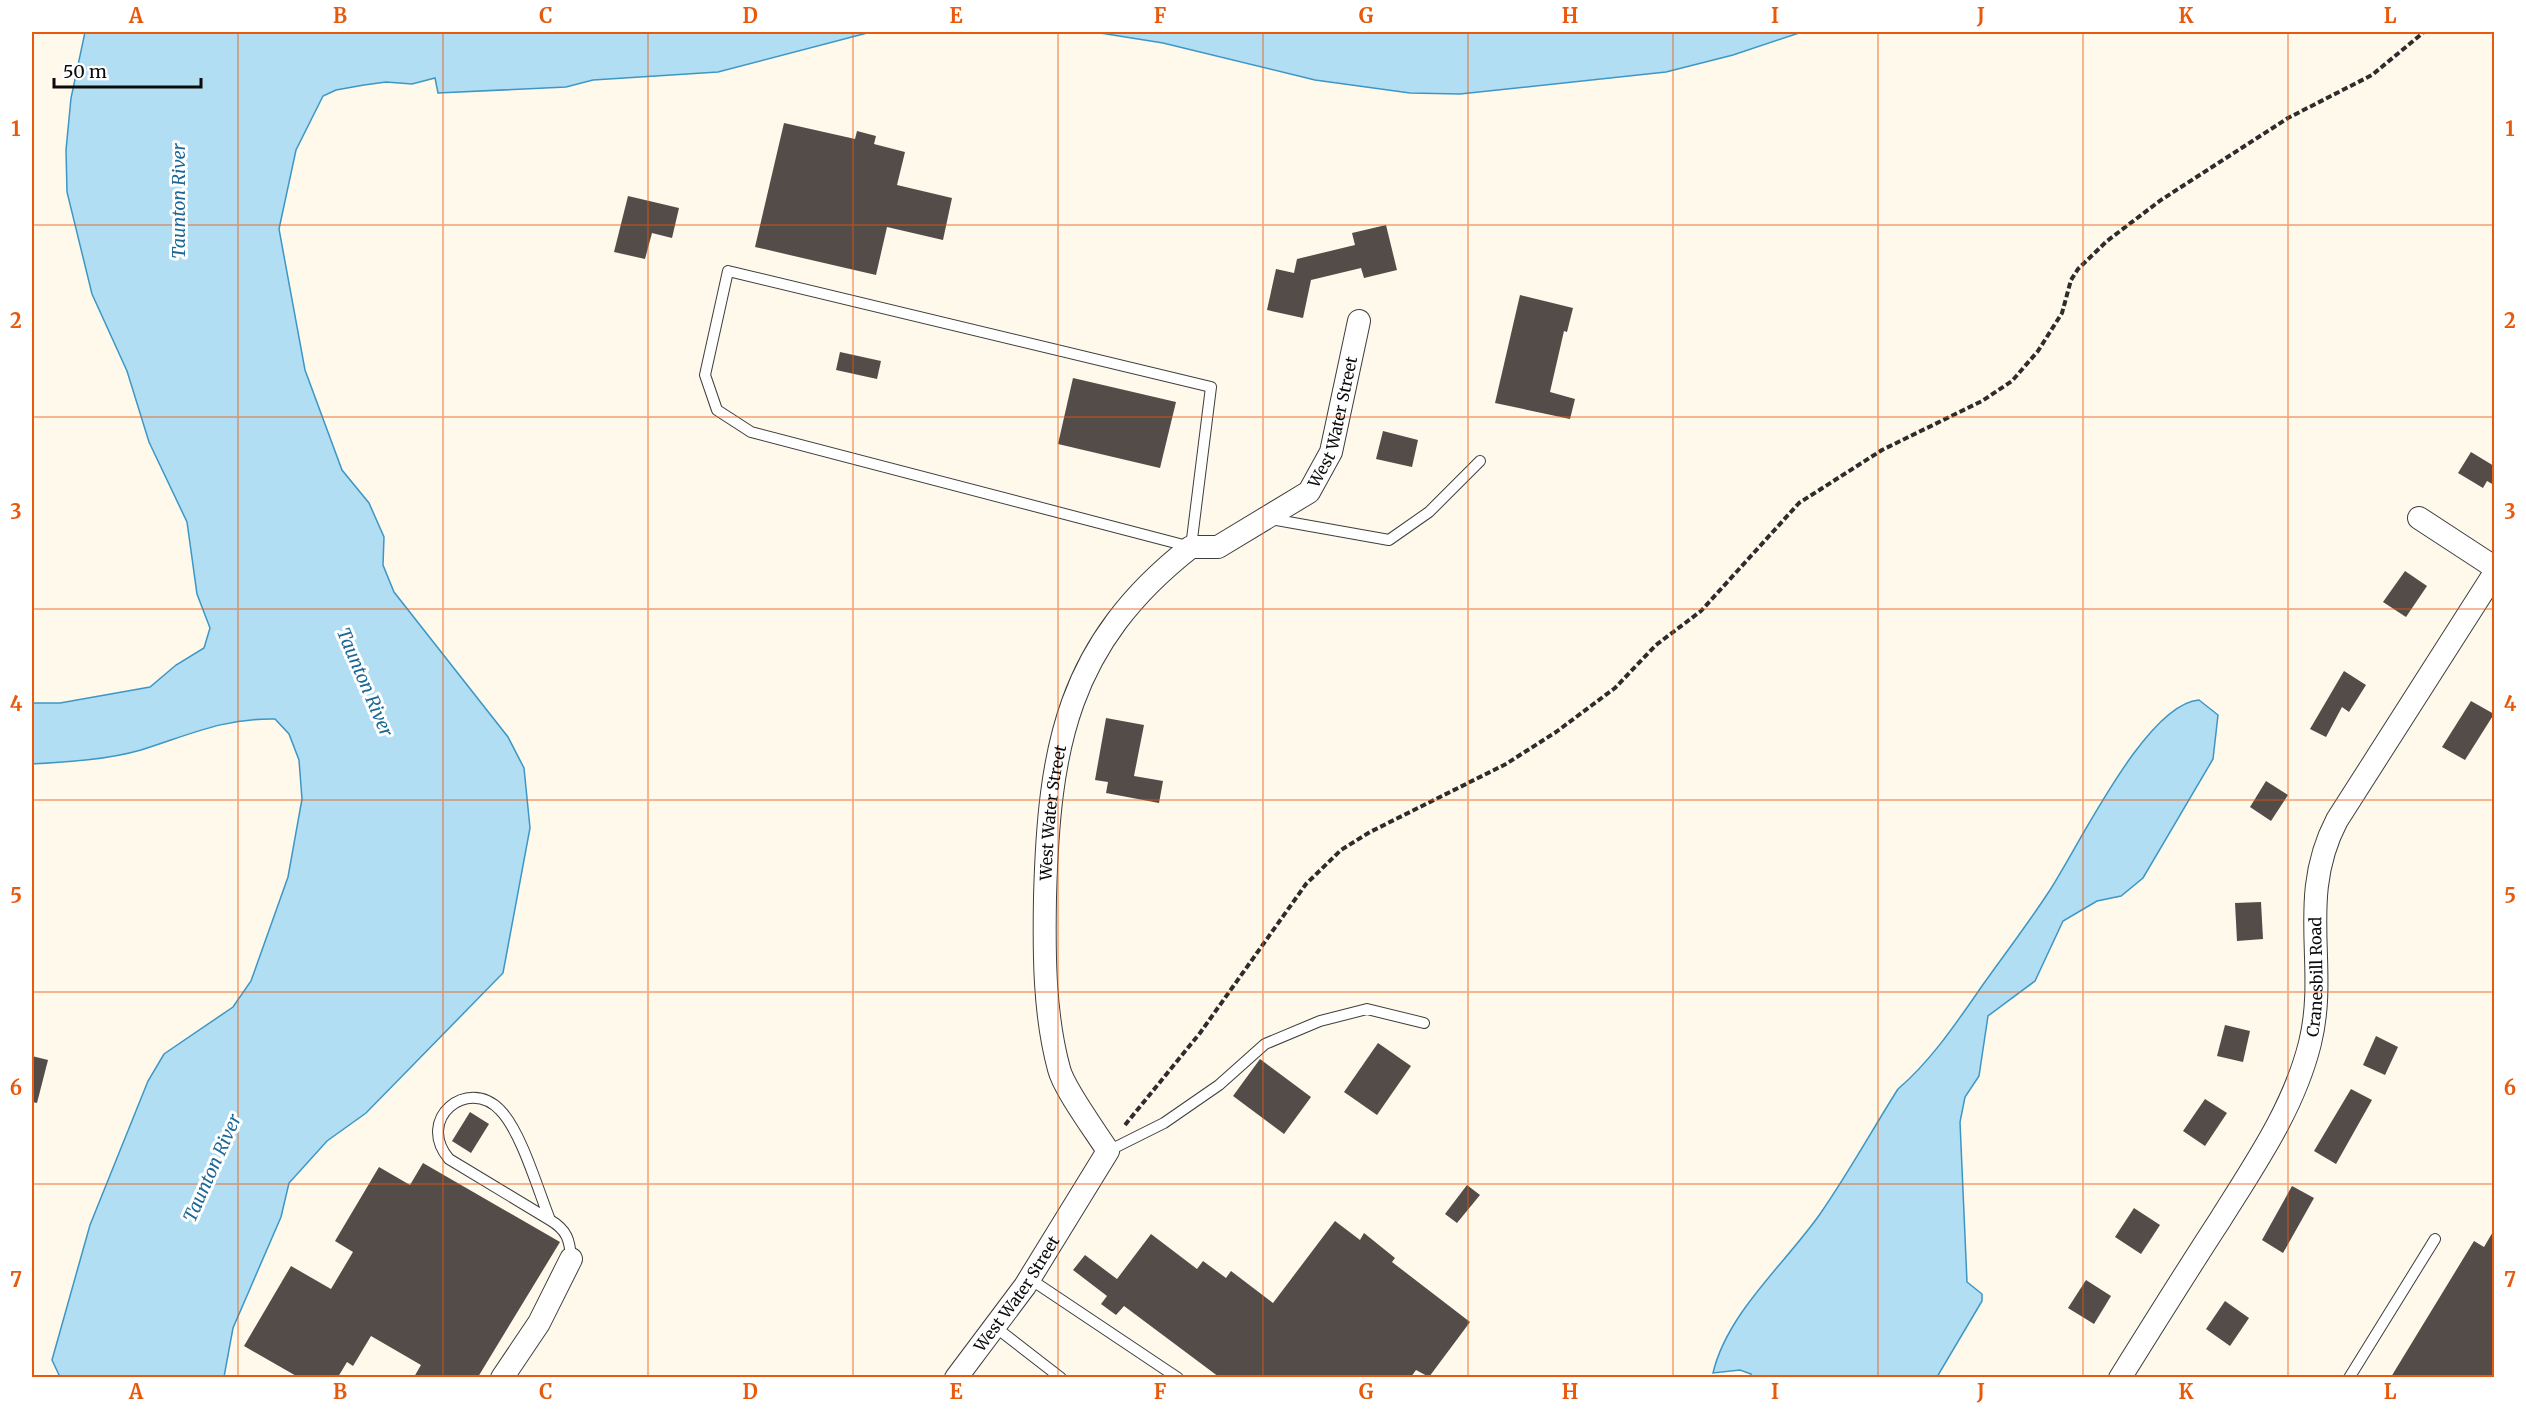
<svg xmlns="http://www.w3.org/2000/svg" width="2526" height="1409" viewBox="0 0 2526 1409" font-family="Merriweather,serif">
  <rect width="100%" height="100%" fill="#fef9ea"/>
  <g fill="#b2def3" stroke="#3c97c6" stroke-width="1.5">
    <path d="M85 32H871L718 72 593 80 566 87 438 93 435 78 412 84 386 82 364 85 336 90 323 96 296 150 279 229 305 370 342 470 369 503 384 537 383 565 394 592 508 737 524 768 530 828 503 973 366 1113 327 1141 289 1183 281 1217 233 1328 224 1377H60L52 1360 90 1225 148 1081 164 1054 233 1007 251 981 288 877 302 799 299 760 289 734 275 719C223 718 189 735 141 750 106 760 67 762 32 764V703H60L150 687 176 665 204 648 210 628 197 594 187 522 149 442 127 371 92 294 67 192 66 150 71 98Z"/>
    <polygon points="1094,32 1802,32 1733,55 1666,72 1460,94 1410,93 1315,80 1163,43"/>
    <path d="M2199 700 2218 715 2213 759 2143 878 2121 896 2097 901 2063 921 2035 981 1988 1016 1979 1076 1965 1097 1960 1122 1967 1282 1982 1294V1301L1937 1377 1751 1378V1374L1740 1370 1713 1373C1727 1313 1785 1264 1820 1214 1848 1174 1872 1130 1898 1089 1931 1061 1957 1022 1982 986 2004 955 2027 925 2048 893 2077 850 2145 704 2199 700Z"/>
  </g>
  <g fill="#534c48">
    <polygon points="784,123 855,139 857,131 876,136 874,144 905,152 897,185 952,198 943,240 887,227 876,275 755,247"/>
    <polygon points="628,196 679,208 672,238 652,233 645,259 614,252"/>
    <polygon points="1386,225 1397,270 1364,278 1361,268 1311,280 1303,318 1267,310 1276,269 1294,273 1297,259 1355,245 1352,233"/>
    <polygon points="1520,295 1573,308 1567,332 1564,331 1550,392 1575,399 1570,419 1495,403"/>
    <polygon points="840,352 881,361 877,379 836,370"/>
    <polygon points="1073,378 1176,402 1160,468 1058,444"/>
    <polygon points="1383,431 1418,440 1412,467 1376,459"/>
    <polygon points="2471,452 2494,466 2494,485 2487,481 2483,488 2458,473"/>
    <polygon points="2405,571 2427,586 2406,617 2383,602"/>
    <polygon points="2344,671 2366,685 2349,712 2342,707 2326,737 2310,729"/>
    <polygon points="2471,701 2494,714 2465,760 2442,747"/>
    <polygon points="1106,718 1144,725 1134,776 1163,781 1159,803 1106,793 1108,782 1095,780"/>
    <polygon points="2266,781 2288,795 2271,821 2250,807"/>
    <polygon points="2261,902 2263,939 2237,941 2235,903"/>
    <polygon points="2225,1025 2250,1031 2243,1062 2217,1056"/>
    <polygon points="2376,1036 2398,1047 2385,1075 2363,1065"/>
    <polygon points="1378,1043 1411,1066 1377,1115 1344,1092"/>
    <polygon points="32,1056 48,1060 37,1103 32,1102"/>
    <polygon points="1260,1059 1311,1097 1284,1134 1233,1096"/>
    <polygon points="2351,1089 2372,1100 2336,1164 2314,1151"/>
    <polygon points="2205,1099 2227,1113 2205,1146 2183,1131"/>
    <polygon points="470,1112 489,1124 471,1153 452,1141"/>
    <polygon points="423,1163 560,1242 478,1377 414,1377 421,1365 371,1336 353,1366 347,1362 338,1377 298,1377 244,1346 291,1266 331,1289 353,1252 335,1241 379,1167 410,1185"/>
    <polygon points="1467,1185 1480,1195 1457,1223 1445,1214"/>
    <polygon points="2292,1186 2314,1198 2283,1253 2262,1240"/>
    <polygon points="2134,1208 2160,1225 2141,1254 2115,1237"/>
    <polygon points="1335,1221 1360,1240 1364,1233 1395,1258 1392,1262 1470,1322 1429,1377 1416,1370 1411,1377 1219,1377 1124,1306 1116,1315 1101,1304 1107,1296 1073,1270 1085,1255 1117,1279 1151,1234 1197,1269 1203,1261 1226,1278 1231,1271 1273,1303"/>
    <polygon points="2494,1230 2494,1377 2391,1377 2474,1241 2484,1247"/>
    <polygon points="2086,1280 2111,1296 2094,1324 2068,1308"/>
    <polygon points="2225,1301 2249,1318 2230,1346 2206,1329"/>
  </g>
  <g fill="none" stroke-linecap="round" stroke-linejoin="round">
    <defs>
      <g id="lane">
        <polygon points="728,271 1211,387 1191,547 751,432 717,410 705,375"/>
        <polyline points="1271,519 1389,540 1429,512 1480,461"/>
        <polyline points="1108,1151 1164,1123 1219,1085 1265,1044 1320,1021 1367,1009 1424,1023"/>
        <path d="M550 1220C538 1190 521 1131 500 1110 468 1076 415 1119 449 1159L550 1220C567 1230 570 1240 571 1259"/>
        <polyline points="1030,1279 1178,1378"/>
        <polyline points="994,1326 1061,1378"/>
        <polyline points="2349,1378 2435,1239"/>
      </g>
      <g id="street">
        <polyline points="2419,518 2494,567"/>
        <polyline points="502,1378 539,1323 571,1259"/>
        <path id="s1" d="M956 1378 1025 1286 1108 1151C1096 1132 1064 1089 1059 1069 1044 1014 1044 953 1045 897 1049 747 1067 644 1191 547H1218L1309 492 1331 452 1359 321"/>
        <path id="s2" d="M2120 1378C2153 1325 2186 1272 2220 1220 2255 1164 2294 1108 2310 1043 2329 966 2296 898 2337 820L2494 574"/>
      </g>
    </defs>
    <use href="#lane" stroke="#3e3e3e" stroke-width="12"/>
    <use href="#street" stroke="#3e3e3e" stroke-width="24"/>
    <polyline stroke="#2d2d2d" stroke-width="4" stroke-dasharray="6 3" stroke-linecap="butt" points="1125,1125 1200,1033 1306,884 1341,850 1370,832 1506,764 1556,732 1615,688 1656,645 1701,611 1799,503 1882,450 1982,401 2012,381 2038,351 2062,313 2071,280 2078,269 2107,241 2161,200 2288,118 2372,75 2424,32"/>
    <use href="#lane" stroke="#fff" stroke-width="10"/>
    <use href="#street" stroke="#fff" stroke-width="22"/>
  </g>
  <path fill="none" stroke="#e8590c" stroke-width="1.5" stroke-opacity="0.55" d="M238 32V1378M443 32V1378M648 32V1378M853 32V1378M1058 32V1378M1263 32V1378M1468 32V1378M1673 32V1378M1878 32V1378M2083 32V1378M2288 32V1378M32 225H2494M32 417H2494M32 609H2494M32 800H2494M32 992H2494M32 1184H2494"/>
  <g text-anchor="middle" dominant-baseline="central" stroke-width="6" stroke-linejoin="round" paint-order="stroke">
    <g font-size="16" fill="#0b0b0b" stroke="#fff">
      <text stroke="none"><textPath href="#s1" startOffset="1146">West Water Street</textPath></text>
      <text stroke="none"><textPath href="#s1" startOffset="627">West Water Street</textPath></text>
      <text stroke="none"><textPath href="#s2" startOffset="453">Cranesbill Road</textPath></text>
      <text stroke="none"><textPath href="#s1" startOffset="104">West Water Street</textPath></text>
    </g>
    <g font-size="18" font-style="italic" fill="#1b6896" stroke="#fff">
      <text transform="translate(178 201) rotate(-90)">Taunton River</text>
      <text transform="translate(365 682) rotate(67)">Taunton River</text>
      <text transform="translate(212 1168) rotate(-66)">Taunton River</text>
    </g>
  </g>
  <rect width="2526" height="1409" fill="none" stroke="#ffffff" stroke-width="66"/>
  <path d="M54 78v9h147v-9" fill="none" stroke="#0b0b0b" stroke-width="3"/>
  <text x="63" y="78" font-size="18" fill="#0b0b0b" stroke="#ffffff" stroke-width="4.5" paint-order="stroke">50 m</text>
  <rect x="33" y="33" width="2460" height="1343" fill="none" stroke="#e8590c" stroke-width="2"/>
  <g font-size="20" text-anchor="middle" font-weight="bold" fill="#e8590c">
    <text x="136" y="23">A</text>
    <text x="340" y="23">B</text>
    <text x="546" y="23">C</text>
    <text x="750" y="23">D</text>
    <text x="956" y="23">E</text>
    <text x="1160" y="23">F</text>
    <text x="1366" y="23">G</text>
    <text x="1570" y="23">H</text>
    <text x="1775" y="23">I</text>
    <text x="1981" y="23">J</text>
    <text x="2186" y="23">K</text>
    <text x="2390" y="23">L</text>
    <text x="16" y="136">1</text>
    <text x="2510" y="136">1</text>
    <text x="16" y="328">2</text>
    <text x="2510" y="328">2</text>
    <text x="16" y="519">3</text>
    <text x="2510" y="519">3</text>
    <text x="16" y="711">4</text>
    <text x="2510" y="711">4</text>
    <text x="16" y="903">5</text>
    <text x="2510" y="903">5</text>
    <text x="16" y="1095">6</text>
    <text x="2510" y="1095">6</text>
    <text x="16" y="1287">7</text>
    <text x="2510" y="1287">7</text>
    <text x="136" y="1399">A</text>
    <text x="340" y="1399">B</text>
    <text x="546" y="1399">C</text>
    <text x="750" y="1399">D</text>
    <text x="956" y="1399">E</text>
    <text x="1160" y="1399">F</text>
    <text x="1366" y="1399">G</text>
    <text x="1570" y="1399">H</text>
    <text x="1775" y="1399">I</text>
    <text x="1981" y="1399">J</text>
    <text x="2186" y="1399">K</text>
    <text x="2390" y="1399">L</text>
  </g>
</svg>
